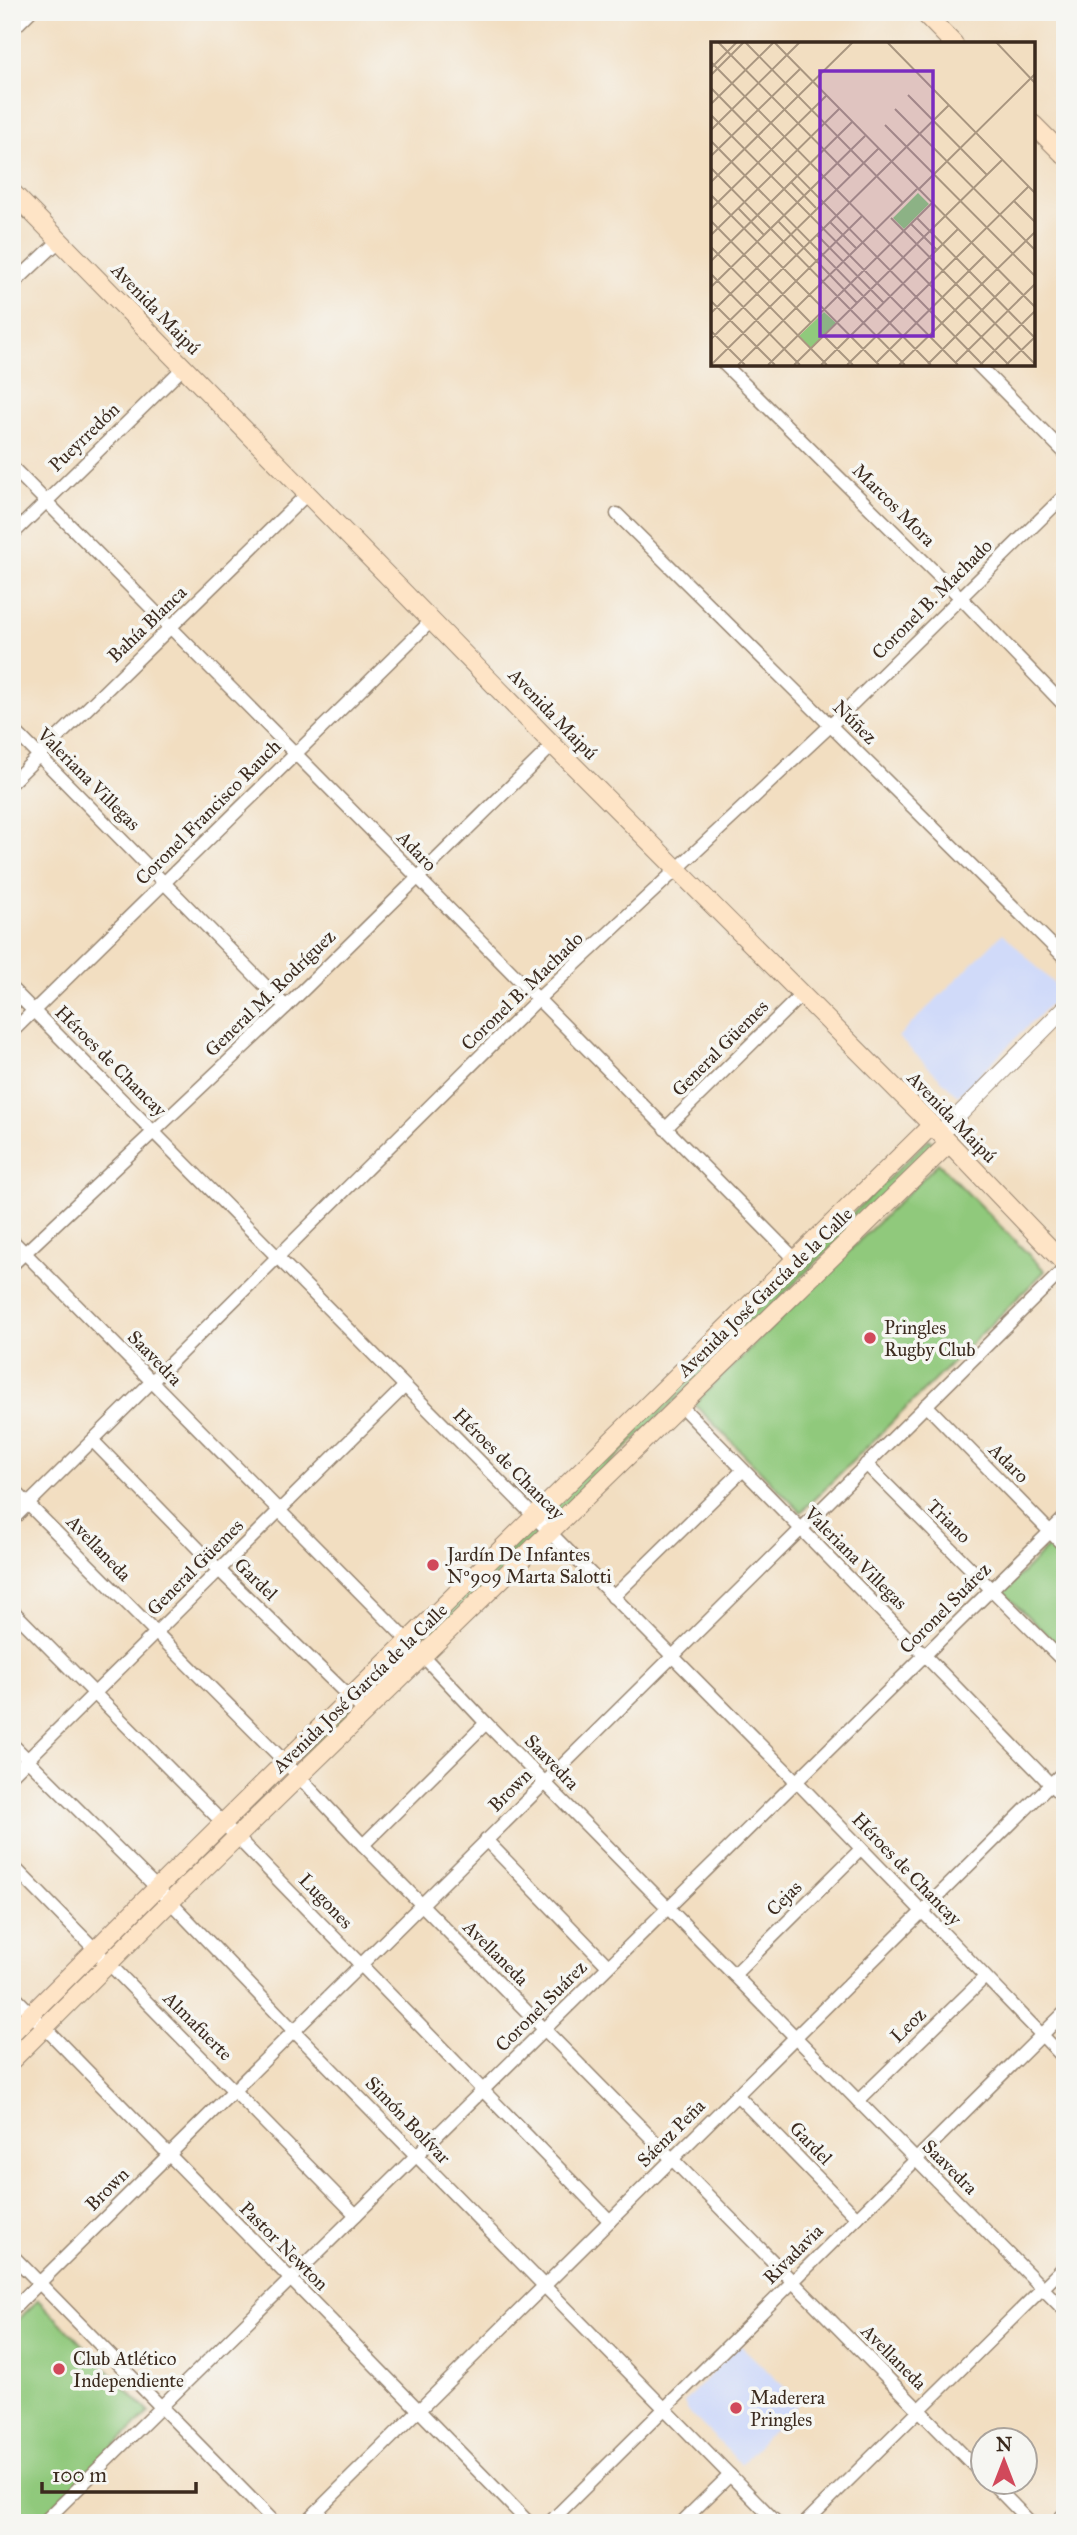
<svg xmlns="http://www.w3.org/2000/svg" width="1077" height="2535" viewBox="0 0 1077 2535" font-family="'IM FELL Great Primer',serif">
  <rect width="100%" height="100%" fill="#f6f6f2"/>
  <filter id="ink" filterUnits="userSpaceOnUse"><feTurbulence type="fractalNoise" baseFrequency=".0143" numOctaves="2"/><feDisplacementMap in="SourceGraphic" scale="14" xChannelSelector="R" yChannelSelector="G"/><feConvolveMatrix kernelMatrix="1 2 1 2 8 2 1 2 1" color-interpolation-filters="sRGB"/></filter>
  <filter id="wash" filterUnits="userSpaceOnUse"><feTurbulence type="fractalNoise" baseFrequency=".00686" numOctaves="4" result="noise"/><feDisplacementMap in="SourceGraphic" scale="28" xChannelSelector="R" yChannelSelector="G"/><feGaussianBlur stdDeviation="1.57" result="paint"/><feColorMatrix in="noise" values="0 0 0 0 0 0 0 0 0 0 0 0 0 0 0 0 0 1.4 0 .05"/><feComposite in="paint" operator="in"/></filter>
  <g filter="url(#wash)">
    <rect width="100%" height="100%" fill="#f2dec1"/>
    <g fill="#d0daf9">
      <polygon points="1003,933 1062,992 958,1096 898,1037"/>
      <polygon points="739,2344 800,2402 741,2464 687,2410 684,2402"/>
    </g>
    <g fill="#90c97c" stroke="#667a4d" stroke-width="2">
      <polygon points="929,1139 935,1146 557,1516 550,1509"/>
      <polygon points="938,1163 1045,1271 801,1512 694,1404"/>
      <polygon points="535,1525 542,1532 432,1641 425,1634"/>
      <polygon points="1052,1543 1065,1555 1065,1653 1003,1592"/>
      <polygon points="409,1648 416,1655 366,1705 359,1698"/>
      <polygon points="348,1707 355,1714 305,1763 298,1756"/>
      <polygon points="38,2300 149,2412 36,2523 12,2523 12,2326"/>
    </g>
  </g>
  <g filter="url(#ink)">
    <g fill="none" stroke-linecap="round" stroke-linejoin="round">
      <defs>
        <g id="minor">
          <polyline points="12,30 30,12"/>
          <polyline points="12,285 60,240"/>
          <polyline points="724,364 961,598 1065,706"/>
          <polyline points="977,364 1065,453"/>
          <polyline points="12,467 796,1260"/>
          <polyline points="617,514 1065,958"/>
          <polyline points="12,535 184,367"/>
          <polyline points="12,728 286,1007"/>
          <polyline points="12,782 308,493"/>
          <polyline points="12,989 796,1781 1065,2059"/>
          <polyline points="12,1032 432,620"/>
          <polyline points="665,1129 801,995"/>
          <polyline points="12,1240 423,1656 486,1723 1065,2311"/>
          <polyline points="12,1265 286,1007 553,745"/>
          <polyline points="679,1404 1065,1799"/>
          <polyline points="926,1405 1065,1547"/>
          <polyline points="93,1441 219,1570 365,1712"/>
          <polyline points="866,1464 1065,1663"/>
          <polyline points="12,1488 285,1762 363,1845 982,2474"/>
          <polyline points="12,1520 537,1000 831,725 1065,495"/>
          <polyline points="613,1597 743,1470"/>
          <polyline points="12,1610 223,1823 610,2221"/>
          <polyline points="12,1744 157,1888 294,2031 777,2523"/>
          <polyline points="12,1775 404,1387"/>
          <polyline points="486,1840 608,1966"/>
          <polyline points="363,1845 486,1723"/>
          <polyline points="12,1865 356,2215"/>
          <polyline points="734,1975 861,1849"/>
          <polyline points="12,1994 529,2523"/>
          <polyline points="737,2095 857,2218"/>
          <polyline points="858,2101 985,1977"/>
          <polyline points="12,2255 275,2523"/>
          <polyline points="12,2310 1065,1268"/>
          <polyline points="991,2482 1031,2523"/>
          <polyline points="43,2523 1065,1517"/>
          <polyline points="305,2523 1065,1770"/>
          <polyline points="549,2523 1065,2012"/>
          <polyline points="681,2523 730,2475"/>
          <polyline points="805,2523 1065,2266"/>
          <polyline points="1055,2523 1065,2513"/>
        </g>
        <polyline id="tertiary" points="940,1134 1065,1008"/>
        <g id="secondary">
          <polyline points="923,12 954,44"/>
          <polyline points="1033,124 1065,156"/>
          <polyline points="12,192 553,745 932,1125 1065,1264"/>
          <polyline points="12,2033 157,1888 932,1125"/>
          <polyline points="12,2060 170,1902 949,1143"/>
        </g>
      </defs>
      <use href="#minor" stroke="#968470" stroke-width="15"/>
      <use href="#tertiary" stroke="#968470" stroke-width="18"/>
      <use href="#secondary" stroke="#968470" stroke-width="20"/>
      <use href="#minor" stroke="#fff" stroke-width="12"/>
      <use href="#tertiary" stroke="#fff" stroke-width="16"/>
      <use href="#secondary" stroke="#fee4c6" stroke-width="18"/>
    </g>
  </g>
  <g fill="#d1495b" stroke="#f6f6f2" stroke-width="2.5">
    <circle cx="870" cy="1338" r="7"/>
    <circle cx="433" cy="1565" r="7"/>
    <circle cx="59" cy="2369" r="7"/>
    <circle cx="736" cy="2408" r="7"/>
  </g>
  <g text-anchor="middle" dominant-baseline="central" stroke-width="7" stroke-linejoin="round" paint-order="stroke">
    <g font-size="19" fill="#3b2a1e" stroke="#f6f6f2">
      <text transform="translate(156 309) rotate(46)">Avenida Maipú</text>
      <text transform="translate(84 437) rotate(-44)">Pueyrredón</text>
      <text transform="translate(894 505) rotate(45)">Marcos Mora</text>
      <text transform="translate(932 599) rotate(-45)">Coronel B. Machado</text>
      <text transform="translate(147 624) rotate(-44)">Bahía Blanca</text>
      <text transform="translate(553 714) rotate(46)">Avenida Maipú</text>
      <text transform="translate(855 722) rotate(45)">Núñez</text>
      <text transform="translate(89 779) rotate(45)">Valeriana Villegas</text>
      <text transform="translate(208 812) rotate(-45)">Coronel Francisco Rauch</text>
      <text transform="translate(417 851) rotate(46)">Adaro</text>
      <text transform="translate(522 991) rotate(-44)">Coronel B. Machado</text>
      <text transform="translate(270 993) rotate(-44)">General M. Rodríguez</text>
      <text transform="translate(720 1048) rotate(-45)">General Güemes</text>
      <text transform="translate(111 1061) rotate(45)">Héroes de Chancay</text>
      <text transform="translate(952 1117) rotate(46)">Avenida Maipú</text>
      <text transform="translate(765 1292) rotate(-44)">Avenida José García de la Calle</text>
      <text transform="translate(155 1358) rotate(46)">Saavedra</text>
      <text transform="translate(1009 1463) rotate(45)">Adaro</text>
      <text transform="translate(509 1464) rotate(45)">Héroes de Chancay</text>
      <text transform="translate(949 1521) rotate(45)">Triano</text>
      <text transform="translate(99 1548) rotate(46)">Avellaneda</text>
      <text transform="translate(856 1558) rotate(45)">Valeriana Villegas</text>
      <text transform="translate(195 1567) rotate(-45)">General Güemes</text>
      <text transform="translate(256 1579) rotate(44)">Gardel</text>
      <text transform="translate(945 1608) rotate(-45)">Coronel Suárez</text>
      <text transform="translate(360 1688) rotate(-44)">Avenida José García de la Calle</text>
      <text transform="translate(552 1762) rotate(46)">Saavedra</text>
      <text transform="translate(510 1790) rotate(-45)">Brown</text>
      <text transform="translate(907 1869) rotate(46)">Héroes de Chancay</text>
      <text transform="translate(784 1898) rotate(-45)">Cejas</text>
      <text transform="translate(326 1901) rotate(46)">Lugones</text>
      <text transform="translate(496 1953) rotate(45)">Avellaneda</text>
      <text transform="translate(541 2006) rotate(-45)">Coronel Suárez</text>
      <text transform="translate(908 2025) rotate(-44)">Leoz</text>
      <text transform="translate(198 2026) rotate(45)">Almafuerte</text>
      <text transform="translate(408 2120) rotate(46)">Simón Bolívar</text>
      <text transform="translate(671 2133) rotate(-45)">Sáenz Peña</text>
      <text transform="translate(811 2143) rotate(46)">Gardel</text>
      <text transform="translate(950 2167) rotate(45)">Saavedra</text>
      <text transform="translate(107 2189) rotate(-45)">Brown</text>
      <text transform="translate(284 2246) rotate(45)">Pastor Newton</text>
      <text transform="translate(793 2254) rotate(-45)">Rivadavia</text>
      <text transform="translate(894 2357) rotate(45)">Avellaneda</text>
    </g>
    <g font-size="19" fill="#3b2a1e" stroke="#f6f6f2" text-anchor="start">
      <text x="884" y="1327">Pringles<tspan x="884" dy="22">Rugby Club</tspan></text>
      <text x="447" y="1554">Jardín De Infantes<tspan x="447" dy="22">Nº909 Marta Salotti</tspan></text>
      <text x="73" y="2358">Club Atlético<tspan x="73" dy="22">Independiente</tspan></text>
      <text x="750" y="2397">Maderera<tspan x="750" dy="22">Pringles</tspan></text>
    </g>
  </g>
  <g transform="translate(711 42)">
    <rect width="324" height="324" fill="#f2dec1"/>
    <path d="M207 151 218 162 193 187 182 176ZM113 270 125 281 100 306 88 294Z" fill="#90c97c"/>
    <path fill="none" stroke="#a99680" stroke-width="2" d="M7 0 139 134M34 0 192 161M63 0 324 265M176 0 324 151M285 0 324 41M0 20 298 323M0 26 26 0M0 33 33 0M0 46 272 323M197 53 276 133M0 62 63 0M184 67 324 208M0 73 247 323M174 83 324 234M0 88 89 0M0 99 220 323M0 114 89 27M0 126 194 323M0 140 142 0M80 140 105 166M207 148 324 32M0 153 168 323M303 159 324 180M27 166 53 193M0 167 115 54M180 176 324 322M206 176 324 296M0 179 100 281M67 179 146 261M119 180 146 207M200 182 226 208M0 193 128 67M106 193 173 261M0 205 116 323M0 219 141 80M0 232 89 323M0 245 154 94M0 259 64 323M0 271 167 107M0 289 34 323M113 294 142 323M0 297 238 63M165 321 273 214M244 321 324 242M217 322 299 240M0 323 151 174M27 323 206 147M57 323 221 161M83 323 291 118M110 323 247 187M136 323 318 144M188 323 324 190M269 323 324 269M295 323 324 295"/>
    <path fill="#7b2cbf" fill-opacity="0.15" stroke="#7b2cbf" stroke-width="3.5" d="M109 29H222V294H109Z"/>
    <rect width="324" height="324" fill="none" stroke="#3b2a1e" stroke-width="3.5"/>
  </g>
  <rect width="1077" height="2535" fill="none" stroke="#f6f6f2" stroke-width="42"/>
  <g transform="translate(1004 2461)"><circle r="33" fill="#f6f6f2" stroke="#aba49d" stroke-width="2"/>
  <path d="M0-5L12 26L0 18L-12 26Z" fill="#d1495b"/>
  <text y="-10" font-size="19" font-weight="bold" text-anchor="middle" fill="#3b2a1e">N</text>
  </g>
  <path d="M42 2482v10h154v-10" fill="none" stroke="#3b2a1e" stroke-width="3.5"/>
  <text x="52" y="2482" font-size="21" fill="#3b2a1e" stroke="#f6f6f2" stroke-width="5" paint-order="stroke">100 m</text>
</svg>
